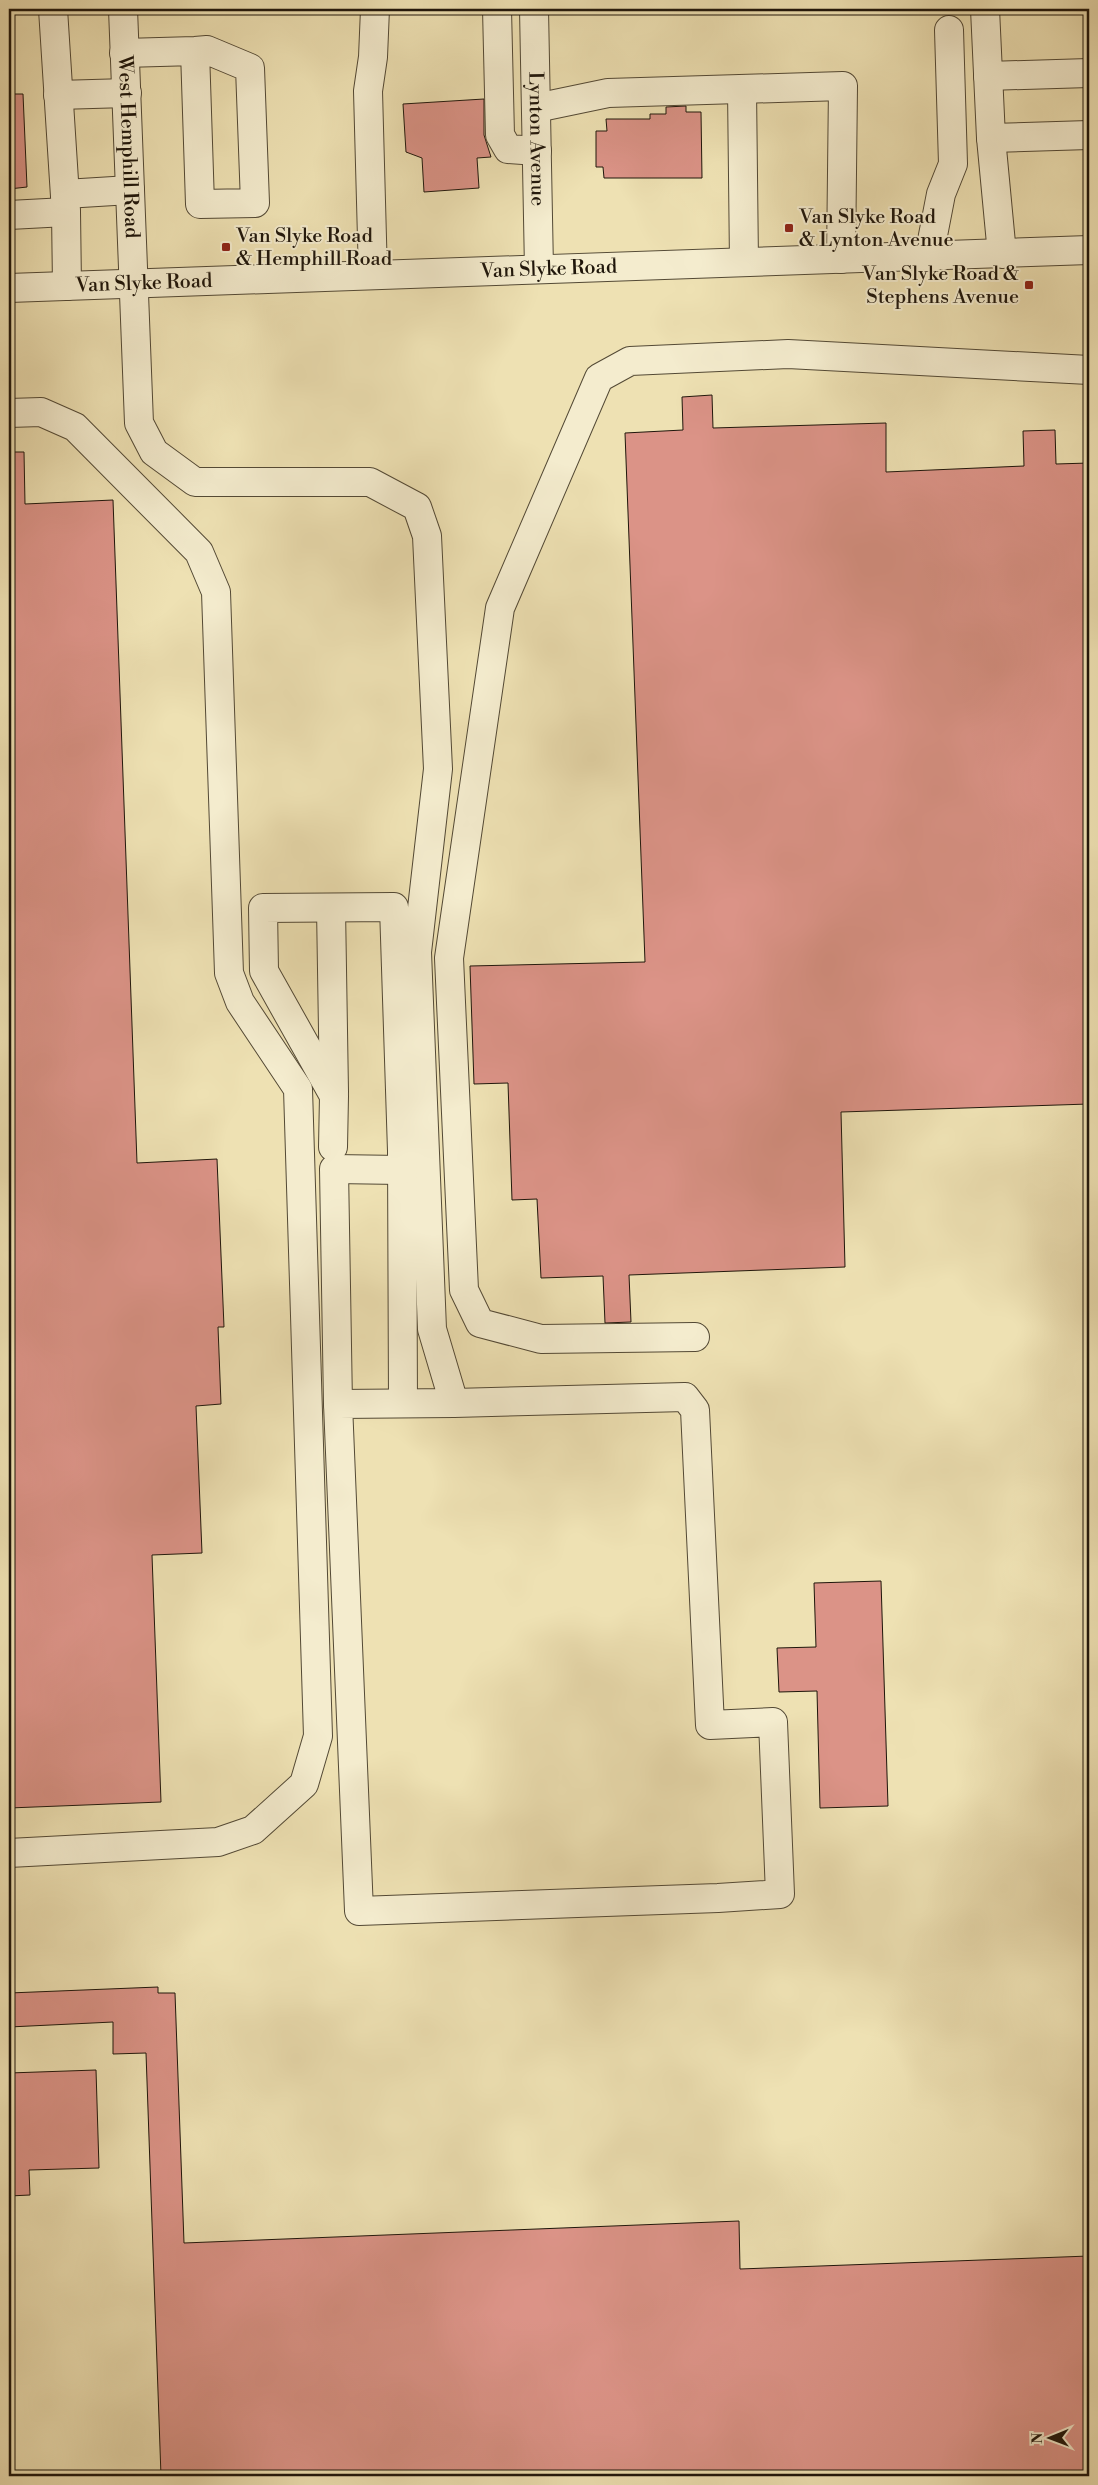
<svg xmlns="http://www.w3.org/2000/svg" width="1098" height="2485" viewBox="0 0 1098 2485" font-family="'Libre Bodoni',serif">
  <rect width="100%" height="100%" fill="#eee1b3"/>
  <filter id="stains"><feTurbulence type="fractalNoise" baseFrequency=".004" numOctaves="4"/><feColorMatrix values="0 0 0 0 .2 0 0 0 0 .09 0 0 0 0 .02 0 0 0 .5 -.17"/></filter>
  <radialGradient id="worn" r=".72"><stop offset=".6" stop-color="#630" stop-opacity="0"/><stop offset="1" stop-color="#630" stop-opacity=".3"/></radialGradient>
  <g fill="#db9387" stroke="#1f160b">
    <polygon points="9,94 23,94 27,187 9,189"/>
    <polygon points="484,99 484,135 491,157 477,158 479,188 424,192 422,158 406,152 403,104"/>
    <polygon points="686,106 686,112 701,112 702,178 604,178 603,167 596,167 596,131 607,131 606,119 650,119 650,114 666,114 666,107"/>
    <polygon points="712,395 713,428 886,423 886,472 1024,466 1023,431 1055,430 1056,464 1089,463 1089,1104 841,1112 845,1267 629,1275 631,1322 605,1323 603,1276 541,1278 537,1199 512,1200 508,1083 474,1084 470,966 645,962 625,433 683,430 682,397"/>
    <polygon points="9,452 24,452 25,504 113,500 137,1163 217,1159 224,1327 218,1327 221,1404 196,1406 202,1553 152,1555 161,1802 9,1808"/>
    <polygon points="881,1581 888,1806 820,1808 817,1691 779,1692 777,1648 816,1647 814,1583"/>
    <polygon points="158,1987 158,1993 175,1993 184,2243 739,2221 740,2269 1089,2256 1089,2476 161,2476 146,2053 113,2054 113,2022 9,2027 9,1993"/>
    <polygon points="96,2070 99,2168 29,2170 30,2195 9,2196 9,2073"/>
  </g>
  <g fill="none" stroke-linecap="round" stroke-linejoin="round">
    <defs>
      <g id="minor">
        <polyline points="53,9 66,212 67,286"/>
        <path id="s1" d="M123 9 139 423 154 452 195 482H370L417 507 427 536 438 769 417 952 432 1329 454 1403 685 1397 695 1410 710 1725 773 1722 780 1894 718 1898 359 1911 338 1404 454 1403"/>
        <polyline points="497,9 500,135 508,149 537,151"/>
        <path id="s2" d="M534 9 539 269"/>
        <polyline points="985,9 991,138 1002,254"/>
        <polyline points="124,53 195,51 207,50 250,68 255,203 200,204 195,51"/>
        <polyline points="988,76 1089,73"/>
        <polyline points="742,89 744,262"/>
        <polyline points="58,95 127,93"/>
        <polyline points="536,108 608,93 843,86 841,259"/>
        <polyline points="991,138 1089,135"/>
        <polyline points="65,194 130,190"/>
        <polyline points="9,215 66,212"/>
        <polyline points="929,256 941,194 953,164 949,30"/>
        <polyline points="373,275 368,91 373,57 375,9"/>
        <path id="s3" d="M9 288 1089 250"/>
        <polyline points="9,413 41,412 75,427 199,552 216,592 229,973 240,1002 298,1089 318,1736 304,1784 253,1830 218,1842 9,1853"/>
        <polyline points="331,908 334,1092"/>
        <polyline points="333,1147 334,1096 264,971 263,908 394,907 402,1151 403,1403"/>
        <polyline points="695,1337 541,1339 480,1323 464,1290 449,958 500,608 599,378 630,361 788,354 1089,370"/>
        <polyline points="338,1404 334,1169 401,1170"/>
      </g>
    </defs>
    <use href="#minor" stroke="#534935" stroke-width="30"/>
    <use href="#minor" stroke="#f4ecce" stroke-width="28"/>
  </g>
  <g fill="#8f2418" stroke="#f4ecce" stroke-width="2">
    <rect x="784" y="223" width="10" height="10" rx="2.5"/>
    <rect x="221" y="242" width="10" height="10" rx="2.5"/>
    <rect x="1024" y="280" width="10" height="10" rx="2.5"/>
  </g>
  <g text-anchor="middle" dominant-baseline="central" stroke-width="4" stroke-linejoin="round" paint-order="stroke">
    <g font-size="20" fill="#1f160b" stroke="#f4ecce">
      <text stroke="none"><textPath href="#s2" startOffset="130">Lynton Avenue</textPath></text>
      <text stroke="none"><textPath href="#s1" startOffset="138">West Hemphill Road</textPath></text>
      <text stroke="none"><textPath href="#s3" startOffset="540">Van Slyke Road</textPath></text>
      <text stroke="none"><textPath href="#s3" startOffset="135">Van Slyke Road</textPath></text>
    </g>
    <g font-size="20" fill="#1f160b" stroke="#f4ecce" text-anchor="start">
      <text x="799" y="217">Van Slyke Road<tspan x="799" dy="23">&amp; Lynton Avenue</tspan></text>
      <text x="236" y="236">Van Slyke Road<tspan x="236" dy="23">&amp; Hemphill Road</tspan></text>
      <text x="1019" y="274" text-anchor="end">Van Slyke Road &amp;<tspan x="1019" dy="23">Stephens Avenue</tspan></text>
    </g>
  </g>
  <rect width="1098" height="2485" fill="none" stroke="#eee1b3" stroke-width="30"/>
  <rect x="10" y="10" width="1078" height="2465" fill="none" stroke="#1f160b" stroke-width="2.5"/>
  <rect x="15" y="15" width="1068" height="2455" fill="none" stroke="#1f160b"/>
  <g transform="translate(1050 2438) rotate(269)" stroke="#f4ecce" stroke-width="4" paint-order="stroke">
  <path d="M0-4L9 19L0 12L-9 19Z" fill="#1f160b"/>
  <text y="-8" font-size="14" font-weight="bold" text-anchor="middle" fill="#1f160b">N</text>
  </g>
  <rect width="100%" height="100%" filter="url(#stains)"/>
  <rect width="100%" height="100%" fill="url(#worn)"/>
</svg>
